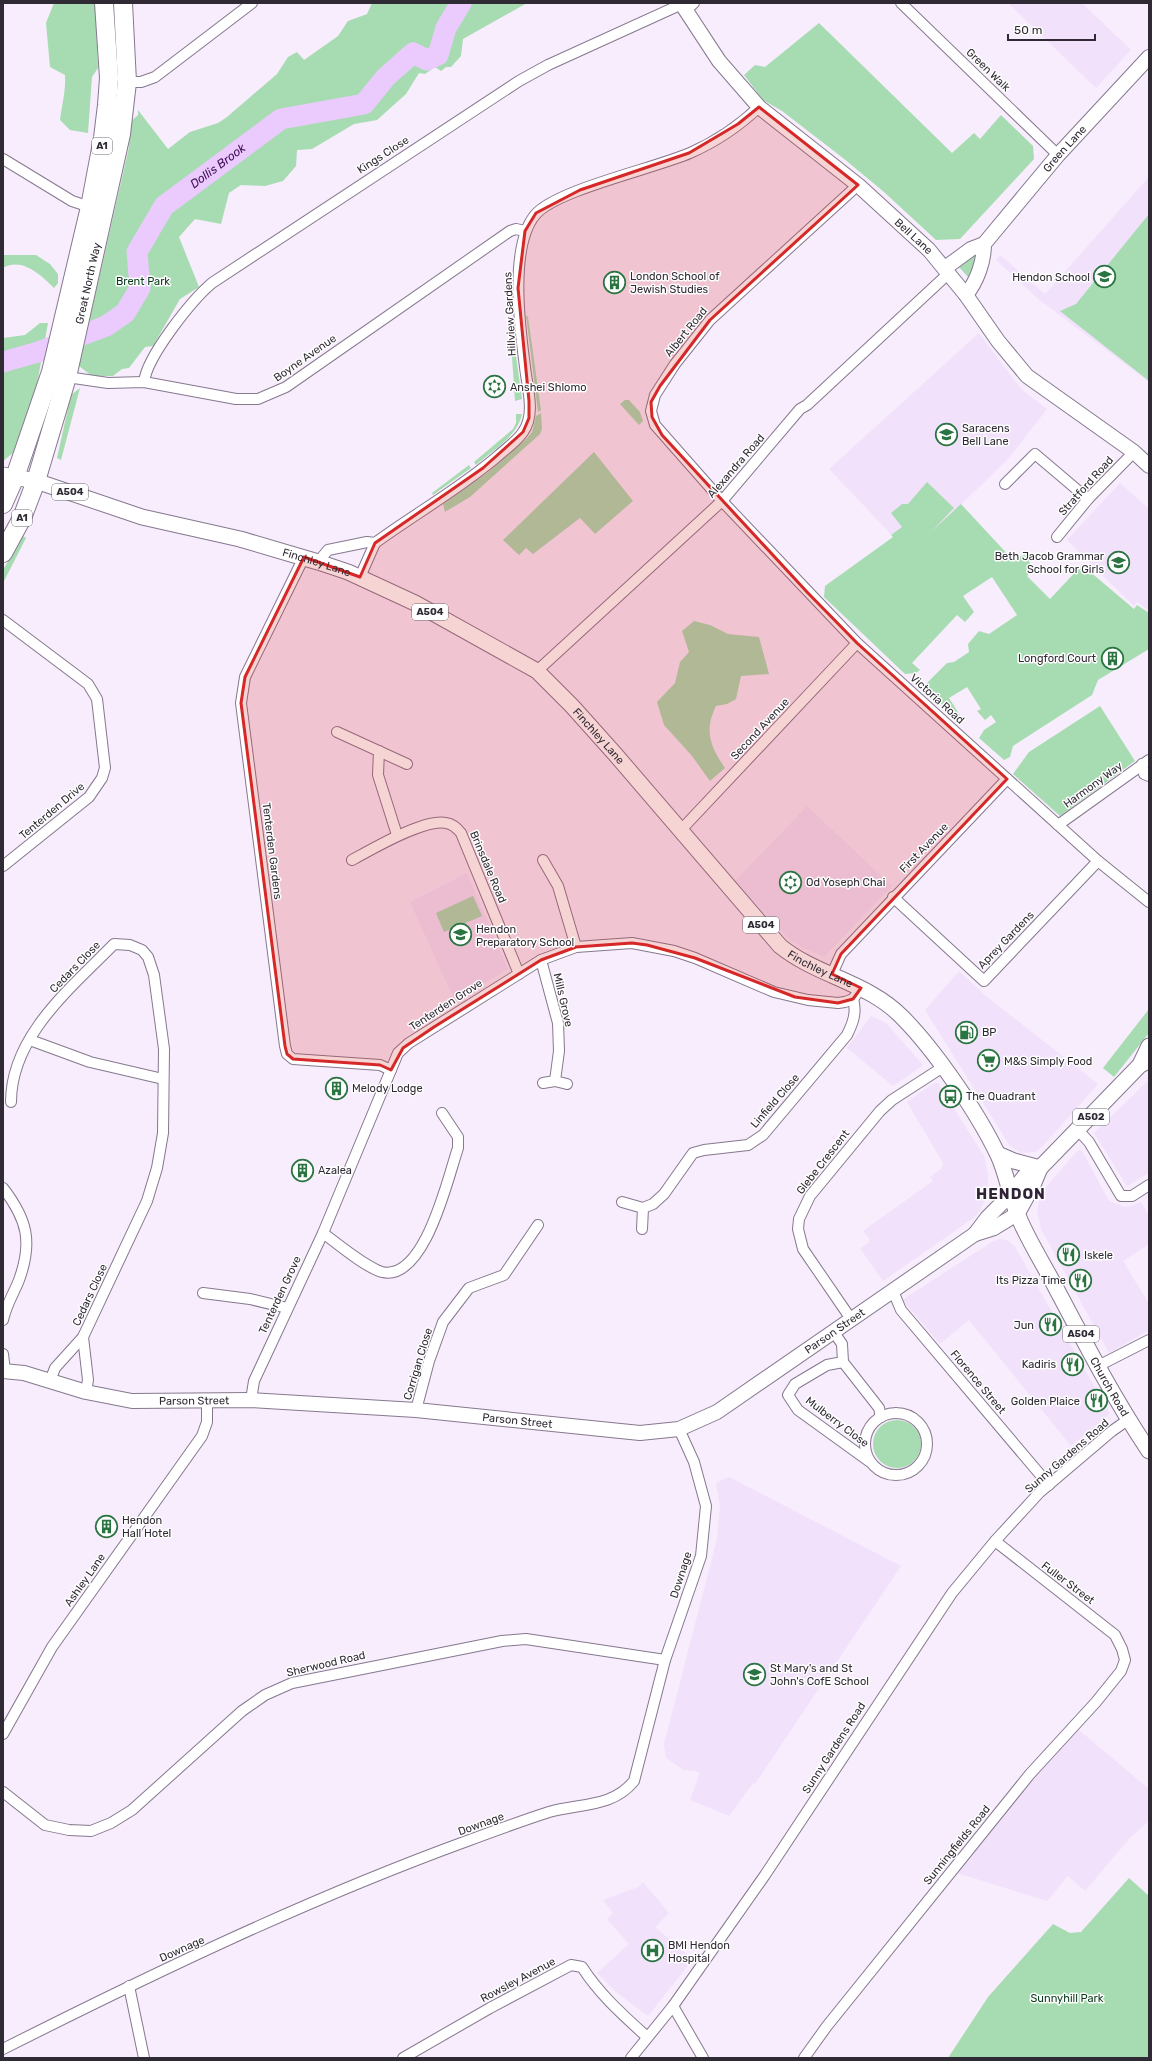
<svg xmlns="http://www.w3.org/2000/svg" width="1152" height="2061" viewBox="0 0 1152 2061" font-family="Rubik,sans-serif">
  <rect width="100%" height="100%" fill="#f7edfc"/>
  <g fill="#f2e1fb">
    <polygon points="1008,3 1082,3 1131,50 1096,88"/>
    <polygon points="1149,177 1149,382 1037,298 996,260 1000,255 1045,294"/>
    <polygon points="979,333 1021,389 1047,409 1008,459 908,556 887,530 829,469"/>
    <polygon points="1120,483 1149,509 1149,611 1137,602 1134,606 1067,540"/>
    <polygon points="807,806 892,886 824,957 801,947 788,938 735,881"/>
    <polygon points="467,873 508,969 455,1001 410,902"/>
    <polygon points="959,971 986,996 1098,1084 1042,1147 1035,1152 1021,1153 1010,1146 925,1010"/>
    <polygon points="871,1016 886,1023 922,1064 922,1066 893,1086 847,1048"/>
    <polygon points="1149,1080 1149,1173 1127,1186 1094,1133"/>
    <polygon points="934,1083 938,1083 984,1156 988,1173 988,1191 980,1211 972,1219 883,1281 860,1248 869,1243 869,1238 863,1231 933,1181 930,1177 942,1168 943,1163 907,1102"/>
    <polygon points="1078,1150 1082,1151 1109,1201 1125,1207 1131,1206 1141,1202 1149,1216 1149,1244 1123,1261 1149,1304 1149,1330 1109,1353 1041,1229 1037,1211 1041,1193"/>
    <polygon points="1000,1239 1007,1240 1014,1245 1110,1414 1071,1446 969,1320 940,1344 902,1300 992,1242"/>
    <polygon points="729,1477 901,1566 755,1784 753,1783 729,1816 690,1800 700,1773 695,1771 684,1770 666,1758 664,1744 717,1539 720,1506 716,1483"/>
    <polygon points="1073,1725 1149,1789 1149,1821 1130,1838 1085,1891 1068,1876 1047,1901 957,1873"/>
    <polygon points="643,1882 669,1913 655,1927 693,1959 648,2016 615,1991 597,1973 629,1944 607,1919 613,1913 603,1900 638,1887"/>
  </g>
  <g fill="#a7dcb2">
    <path d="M54 3H95L98 68 92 77 88 133 70 130 60 120C62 104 66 91 65 75L50 67 46 23Z"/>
    <polygon points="372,3 527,3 463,39 461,56 451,67 446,67 441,71 435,67 425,74 419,73 406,94 377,120 354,124 312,149 297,150 296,166 283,181 265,186 241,185 229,193 221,224 195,219 179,237 199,287 180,299 153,346 145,347 129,368 122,369 113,376 92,376 79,366 129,147 130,122 138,115 138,110 168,149 190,132 218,123 227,117 277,74 288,57 297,52 304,60 338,36 348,21 367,14"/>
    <polygon points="819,23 952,153 974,133 980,139 1001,115 1033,146 1034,159 960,239 936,240 884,192 843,158 782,111 763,100 744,75 755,65 765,67"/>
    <polygon points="1149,214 1149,381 1060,311 1076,304"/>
    <polygon points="979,252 968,277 959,267"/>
    <path d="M3 255H36L50 264 58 274V283L54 288C41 275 22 257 3 268Z"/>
    <polygon points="526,315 528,317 541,410 538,412"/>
    <polygon points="40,323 48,323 36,390 13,453 3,461 3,338 25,335"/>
    <polygon points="511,342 514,342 522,399 515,401"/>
    <polygon points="80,388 61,460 57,458 71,395"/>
    <polygon points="625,400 629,400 640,412 643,421 639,425 620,404"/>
    <polygon points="541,413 542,429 540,434 470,497 445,512 443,504 487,473 527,438 532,432 536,416"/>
    <path d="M516 414H522C517 437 493 450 476 465L474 462 513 429 516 423Z"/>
    <polygon points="594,452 633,501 595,534 580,518 533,554 526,548 519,555 503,540"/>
    <polygon points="469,465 471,468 433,495 432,493"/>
    <polygon points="927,482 954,508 932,531 961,504 1012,559 1027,554 1032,569 1027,576 1050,599 1082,565 1134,609 1137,605 1149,613 1149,649 1098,680 1092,695 1013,746 1010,757 1004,760 979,738 984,730 996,722 991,715 985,720 977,711 981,709 967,687 949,698 963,720 958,722 946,707 927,694 925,685 947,663 954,662 969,652 968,644 979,631 989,634 1017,615 992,577 963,596 974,612 965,622 957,615 912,663 920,670 916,673 905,674 824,597 825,586 893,537 891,535 902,527 891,513 902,504 908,504"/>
    <polygon points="23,536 26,538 3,583 3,570"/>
    <path d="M694 621 710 625 728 634 759 637 769 674 741 676 736 699 727 704 716 706C704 731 710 746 725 768L710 781 692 756 664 725 657 702 675 683 680 662 689 652 682 631Z"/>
    <polygon points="1100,706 1135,761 1060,816 1013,774 1029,752"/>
    <polygon points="473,896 482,916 444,932 436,913"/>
    <polygon points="1149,1009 1149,1033 1114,1077 1103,1068"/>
    <circle cx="897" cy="1444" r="24"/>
    <polygon points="1129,1878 1149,1896 1149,2058 948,2058 988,1997 1053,1924 1070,1933 1081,1932"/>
  </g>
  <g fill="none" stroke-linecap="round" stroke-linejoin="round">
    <path stroke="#ebcafd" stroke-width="21" id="s1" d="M3 362 38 352 106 326 125 313 140 288 137 252 164 206 281 119 364 104 386 77 413 53 427 60 438 55 446 28 461 3"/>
    <defs>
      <g id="street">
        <polyline points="901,3 1058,155"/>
        <polyline points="685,11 694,3"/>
        <polyline points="127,82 141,82 155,77 252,3"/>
        <polyline points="3,159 72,201 90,207"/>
        <polyline points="858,185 710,320 675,364 655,395 651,411 655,425 722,501 857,643 1098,861 1149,902"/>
        <polyline points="67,377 108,383 144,382 236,399 258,399 286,387 510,231 516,229 525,231"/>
        <path d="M144 382C147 356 192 300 212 283L519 81 548 65 682 4"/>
        <polyline points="1005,484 1035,454 1088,499"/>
        <polyline points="1057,537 1088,499 1134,452"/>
        <polyline points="304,557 245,677 241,703 285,1046 287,1054 293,1059 380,1065 391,1070"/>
        <path d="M318 562 328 550 367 542 375 543C416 513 461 488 499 455 507 448 517 441 523 432 536 414 527 387 525 367 520 329 509 247 535 215 555 190 656 168 690 153 715 142 740 125 759 107"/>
        <polyline points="360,577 375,543"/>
        <polyline points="3,620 88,684 97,699 105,768 102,778 89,797 3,866"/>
        <polyline points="537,671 722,501 800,409 807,405 949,273"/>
        <polyline points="337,732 407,764"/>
        <polyline points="379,751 378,775 397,835"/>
        <polyline points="1142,764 1144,774 1149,776"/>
        <polyline points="1058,825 1149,760"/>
        <polyline points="680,831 857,643"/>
        <path d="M352 860C372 849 425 818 446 823 453 824 457 828 461 833L519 974"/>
        <polyline points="543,860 558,886 576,947"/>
        <polyline points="893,897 984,981 1098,861"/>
        <polyline points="541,960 558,1023 559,1051 555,1081 567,1084"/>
        <polyline points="832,974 841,954 1007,779"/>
        <polyline points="30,1040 90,1062 163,1079"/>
        <polyline points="543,1083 555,1081"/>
        <path d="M11 1102C11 1036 71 988 114 944L130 945 142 950 148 957 154 975 164 1049 163 1133 157 1168 147 1201 83 1337 55 1368 50 1381"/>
        <polyline points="1078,1130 1089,1142 1121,1196 1132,1196 1149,1185"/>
        <path d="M3 1188C27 1219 33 1242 19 1280 14 1293 6 1305 3 1320"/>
        <path d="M622 1202 643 1208 653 1204 664 1194 693 1153 704 1150 748 1145 763 1135 847 1035C853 1023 857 1012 853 999"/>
        <polyline points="642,1229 643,1208"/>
        <path d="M323 1233C338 1244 365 1267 382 1272 425 1282 448 1177 458 1148V1137L442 1113"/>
        <polyline points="893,1291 901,1310 1049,1485"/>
        <polyline points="203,1293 250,1299 287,1308"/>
        <polyline points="851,1319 803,1249 798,1229 799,1219 810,1196 880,1111 892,1100 943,1067"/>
        <polyline points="833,1331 842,1344 843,1362 827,1365 795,1384 788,1395 798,1410 870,1462"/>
        <polyline points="83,1337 88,1380 86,1392"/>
        <polyline points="3,1354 5,1371"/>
        <polyline points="843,1362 879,1408 881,1417"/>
        <polyline points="1098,1366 1149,1340"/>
        <polyline points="251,1400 254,1381 323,1233 398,1053 409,1043 541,960 576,947 632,943 674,951 695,958 774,992 808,1000 838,1003 845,1002 853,999 861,988"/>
        <polyline points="416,1410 429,1361 443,1322 469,1288 504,1275 538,1225"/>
        <circle cx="896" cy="1444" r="31"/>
        <polyline points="3,1734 52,1647 202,1436 207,1422 207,1400"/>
        <polyline points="3,1792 45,1825 69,1830 91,1831 111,1823 132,1810 242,1711 265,1695 292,1683 502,1641 526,1639 665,1660"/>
        <polyline points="129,1986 144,2058"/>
        <polyline points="673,2006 703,2058"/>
        <path d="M3 2049C154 1973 308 1899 467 1841 494 1831 521 1821 549 1812 580 1803 612 1808 634 1781L665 1660 701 1556 706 1506 694 1462 679 1429"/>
        <path d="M403 2058 490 2008 571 1965 582 1967C600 1995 623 2015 647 2037"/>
        <polyline points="631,2058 673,2006 765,1875 952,1593 995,1541 1039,1493 1112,1431 1129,1419"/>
        <polyline points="804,2058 827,2026 1030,1774 1096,1702 1121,1671 1125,1660 1122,1649 1115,1635 995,1541"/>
      </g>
      <g id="secondary">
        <path id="s2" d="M681 3 719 61 759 107 858 185 929 250 966 295 998 341 1027 376 1134 452 1149 466"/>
        <path id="s3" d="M945 268 971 249 984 244 1058 155 1149 57"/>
        <path d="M966 295C977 281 984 262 984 244"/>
        <polyline points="975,1234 994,1228 1017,1214"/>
        <path id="s4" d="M3 1371 24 1373 86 1392 132 1401 251 1400 416 1410 640 1433 679 1429 717 1412 975 1234 987 1218 1011 1194"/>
      </g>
      <g id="primary">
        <path id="s5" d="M3 475 36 481 142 517 240 539 318 562 348 572 415 603 537 671 572 706 615 754 780 946C817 976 868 982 902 1017 935 1050 978 1113 998 1155 1007 1174 1009 1194 1017 1213 1026 1237 1044 1265 1056 1288 1085 1343 1114 1399 1149 1451"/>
        <polyline points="1140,1065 1149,1046"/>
        <polyline points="998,1154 1014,1161 1040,1168"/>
        <polyline points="1011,1194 1025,1176 1040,1168 1140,1065 1149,1061"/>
        <polyline points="1017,1214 1033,1185 1040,1168"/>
      </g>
      <g id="highway">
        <polyline points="3,504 15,477 51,372 90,207 103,138 107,105 109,78 104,3"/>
        <path id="s6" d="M3 553 22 518 36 481 67 377 121 134 127 82 123 3"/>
      </g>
    </defs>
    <use href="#street" stroke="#86788f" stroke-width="12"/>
    <use href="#secondary" stroke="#86788f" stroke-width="16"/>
    <use href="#primary" stroke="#86788f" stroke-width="17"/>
    <use href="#highway" stroke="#86788f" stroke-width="20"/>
    <use href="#street" stroke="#fff" stroke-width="10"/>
    <use href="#secondary" stroke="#fff" stroke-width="14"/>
    <use href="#primary" stroke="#fff" stroke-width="15"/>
    <use href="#highway" stroke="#fff" stroke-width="18"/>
  </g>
  <path fill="#d62828" fill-opacity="0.2" stroke="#d62828" stroke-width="3" stroke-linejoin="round" d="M759 107 858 185 710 320 660 386 651 402 652 417 662 435 807 592 857 643 1007 779 841 954 832 974 861 988 853 999 838 1003 795 997 695 958 647 945 632 943 576 947 541 960 434 1027 403 1048 391 1070 380 1065 293 1059 287 1054 285 1046 241 703 245 677 304 557 360 577 375 543 483 468 523 432 529 418V401L518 288 525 231 536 213 580 190 689 153 738 124Z"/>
  <defs>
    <symbol id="school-ring" viewBox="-11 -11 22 22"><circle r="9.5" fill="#fefefe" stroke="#2a7441" stroke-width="1.5"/><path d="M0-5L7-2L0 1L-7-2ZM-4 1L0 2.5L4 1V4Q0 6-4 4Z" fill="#2a7441"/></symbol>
    <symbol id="building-ring" viewBox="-11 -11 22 22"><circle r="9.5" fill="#fefefe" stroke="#2a7441" stroke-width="1.5"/><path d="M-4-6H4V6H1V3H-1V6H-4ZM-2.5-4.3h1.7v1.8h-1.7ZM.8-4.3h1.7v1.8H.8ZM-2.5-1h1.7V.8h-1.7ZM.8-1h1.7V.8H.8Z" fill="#2a7441"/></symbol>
    <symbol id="synagogue-ring" viewBox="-11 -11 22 22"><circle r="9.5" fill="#fefefe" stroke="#2a7441" stroke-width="1.5"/><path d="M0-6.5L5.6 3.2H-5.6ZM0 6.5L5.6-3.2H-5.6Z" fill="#2a7441"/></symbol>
    <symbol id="fuel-ring" viewBox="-11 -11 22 22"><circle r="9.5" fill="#fefefe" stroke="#2a7441" stroke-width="1.5"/><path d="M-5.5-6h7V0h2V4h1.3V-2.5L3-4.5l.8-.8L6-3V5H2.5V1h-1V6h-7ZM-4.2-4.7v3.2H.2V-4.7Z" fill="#2a7441"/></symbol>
    <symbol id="supermarket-ring" viewBox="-11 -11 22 22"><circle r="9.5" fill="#fefefe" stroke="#2a7441" stroke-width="1.5"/><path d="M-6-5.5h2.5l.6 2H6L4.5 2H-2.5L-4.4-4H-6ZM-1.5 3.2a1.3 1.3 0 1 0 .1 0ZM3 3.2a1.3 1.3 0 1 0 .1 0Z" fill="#2a7441"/></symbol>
    <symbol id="bus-ring" viewBox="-11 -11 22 22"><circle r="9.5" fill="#fefefe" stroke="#2a7441" stroke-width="1.5"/><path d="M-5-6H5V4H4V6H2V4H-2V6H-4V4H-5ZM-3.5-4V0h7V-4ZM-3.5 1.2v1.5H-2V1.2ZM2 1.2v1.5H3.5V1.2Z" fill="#2a7441"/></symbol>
    <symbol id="restaurant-ring" viewBox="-11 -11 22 22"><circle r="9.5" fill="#fefefe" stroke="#2a7441" stroke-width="1.5"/><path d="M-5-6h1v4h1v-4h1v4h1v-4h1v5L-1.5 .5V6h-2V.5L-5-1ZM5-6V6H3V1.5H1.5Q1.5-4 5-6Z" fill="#2a7441"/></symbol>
    <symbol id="hospital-ring" viewBox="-11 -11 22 22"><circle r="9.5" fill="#fefefe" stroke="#2a7441" stroke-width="1.5"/><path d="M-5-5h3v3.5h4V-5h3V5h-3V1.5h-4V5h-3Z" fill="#2a7441"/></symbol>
  </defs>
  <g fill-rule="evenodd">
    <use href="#school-ring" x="1092" y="264" width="25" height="25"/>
    <use href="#building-ring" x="602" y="270" width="25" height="25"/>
    <use href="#synagogue-ring" x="482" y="374" width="25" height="25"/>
    <use href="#school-ring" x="934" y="422" width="25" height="25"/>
    <use href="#school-ring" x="1106" y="550" width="25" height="25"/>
    <use href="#building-ring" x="1100" y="646" width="25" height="25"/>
    <use href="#synagogue-ring" x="778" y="870" width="25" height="25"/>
    <use href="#school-ring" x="448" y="922" width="25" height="25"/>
    <use href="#fuel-ring" x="954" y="1020" width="25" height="25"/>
    <use href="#supermarket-ring" x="976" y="1048" width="25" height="25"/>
    <use href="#building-ring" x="324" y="1076" width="25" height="25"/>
    <use href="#bus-ring" x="938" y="1084" width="25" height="25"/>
    <use href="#building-ring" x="290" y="1158" width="25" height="25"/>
    <use href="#restaurant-ring" x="1056" y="1242" width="25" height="25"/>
    <use href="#restaurant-ring" x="1068" y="1268" width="25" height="25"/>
    <use href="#restaurant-ring" x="1038" y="1312" width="25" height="25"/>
    <use href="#restaurant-ring" x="1060" y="1352" width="25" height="25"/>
    <use href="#restaurant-ring" x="1084" y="1388" width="25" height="25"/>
    <use href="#building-ring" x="94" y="1514" width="25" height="25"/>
    <use href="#school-ring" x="742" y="1662" width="25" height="25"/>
    <use href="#hospital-ring" x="640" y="1938" width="25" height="25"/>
  </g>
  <g text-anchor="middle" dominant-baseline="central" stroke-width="3" stroke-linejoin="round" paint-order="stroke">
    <g fill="#fefefe" stroke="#6e6a71" stroke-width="1">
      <rect x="92" y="138" width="20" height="16" rx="3"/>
      <rect x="52" y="484" width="36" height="16" rx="3"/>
      <rect x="12" y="510" width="20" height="16" rx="3"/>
      <rect x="412" y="604" width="36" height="16" rx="3"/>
      <rect x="743" y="917" width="36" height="16" rx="3"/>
      <rect x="1073" y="1109" width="36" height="16" rx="3"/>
      <rect x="1063" y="1326" width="36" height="16" rx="3"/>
    </g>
    <g font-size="10" font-weight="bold" fill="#302a34">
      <text x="102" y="146">A1</text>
      <text x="70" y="492">A504</text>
      <text x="22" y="518">A1</text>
      <text x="430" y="612">A504</text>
      <text x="761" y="925">A504</text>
      <text x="1091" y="1117">A502</text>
      <text x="1081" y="1334">A504</text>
    </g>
    <g font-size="11" fill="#302a34" stroke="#fefefe">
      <text transform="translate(988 70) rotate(44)">Green Walk</text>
      <text stroke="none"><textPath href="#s3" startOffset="171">Green Lane</textPath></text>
      <text transform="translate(383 155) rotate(-33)">Kings Close</text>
      <text stroke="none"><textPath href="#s2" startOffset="332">Bell Lane</textPath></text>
      <text stroke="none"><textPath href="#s6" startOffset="284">Great North Way</textPath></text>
      <text transform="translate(510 314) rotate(-93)">Hillview Gardens</text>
      <text transform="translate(686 332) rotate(-51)">Albert Road</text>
      <text transform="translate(305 358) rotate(-35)">Boyne Avenue</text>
      <text transform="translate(736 466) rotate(-49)">Alexandra Road</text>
      <text transform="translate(1086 486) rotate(-48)">Stratford Road</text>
      <text stroke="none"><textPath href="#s5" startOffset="326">Finchley Lane</textPath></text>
      <text transform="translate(937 699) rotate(42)">Victoria Road</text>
      <text transform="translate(760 729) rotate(-47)">Second Avenue</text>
      <text stroke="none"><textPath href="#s5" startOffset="662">Finchley Lane</textPath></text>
      <text transform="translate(1093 785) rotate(-36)">Harmony Way</text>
      <text transform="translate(52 811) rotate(-40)">Tenterden Drive</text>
      <text transform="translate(924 848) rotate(-46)">First Avenue</text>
      <text transform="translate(272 851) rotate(83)">Tenterden Gardens</text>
      <text transform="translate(488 867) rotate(67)">Brinsdale Road</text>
      <text transform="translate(1006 940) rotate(-46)">Aprey Gardens</text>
      <text transform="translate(75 967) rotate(-46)">Cedars Close</text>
      <text stroke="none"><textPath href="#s5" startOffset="986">Finchley Lane</textPath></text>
      <text transform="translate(563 1000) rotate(77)">Mills Grove</text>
      <text transform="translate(446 1005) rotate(-33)">Tenterden Grove</text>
      <text transform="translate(775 1101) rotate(-49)">Linfield Close</text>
      <text transform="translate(823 1162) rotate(-52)">Glebe Crescent</text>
      <text transform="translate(90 1295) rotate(-65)">Cedars Close</text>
      <text transform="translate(280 1295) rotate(-65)">Tenterden Grove</text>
      <text stroke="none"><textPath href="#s4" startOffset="866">Parson Street</textPath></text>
      <text transform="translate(418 1364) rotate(-73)">Corrigan Close</text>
      <text transform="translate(978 1382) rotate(50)">Florence Street</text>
      <text stroke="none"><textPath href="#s5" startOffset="1508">Church Road</textPath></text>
      <text stroke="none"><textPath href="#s4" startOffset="195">Parson Street</textPath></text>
      <text stroke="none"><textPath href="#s4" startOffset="519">Parson Street</textPath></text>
      <text transform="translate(837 1422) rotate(37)">Mulberry Close</text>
      <text transform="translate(1067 1456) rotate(-41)">Sunny Gardens Road</text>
      <text transform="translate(681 1575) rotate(-72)">Downage</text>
      <text transform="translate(85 1580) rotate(-55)">Ashley Lane</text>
      <text transform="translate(1068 1583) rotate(37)">Fuller Street</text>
      <text transform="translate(326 1664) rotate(-13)">Sherwood Road</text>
      <text transform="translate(834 1748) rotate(-57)">Sunny Gardens Road</text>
      <text transform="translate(481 1824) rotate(-20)">Downage</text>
      <text transform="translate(957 1845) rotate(-51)">Sunningfields Road</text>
      <text transform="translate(182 1949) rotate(-24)">Downage</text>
      <text transform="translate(518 1980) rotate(-28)">Rowsley Avenue</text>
    </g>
    <g font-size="11" fill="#302a34" stroke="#fefefe" text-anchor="start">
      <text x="630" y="276">London School of<tspan x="630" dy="13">Jewish Studies</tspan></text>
      <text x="1090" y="277" text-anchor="end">Hendon School</text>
      <text x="510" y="387">Anshei Shlomo</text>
      <text x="962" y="428">Saracens<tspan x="962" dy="13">Bell Lane</tspan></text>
      <text x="1104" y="556" text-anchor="end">Beth Jacob Grammar<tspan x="1104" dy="13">School for Girls</tspan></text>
      <text x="1096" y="658" text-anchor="end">Longford Court</text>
      <text x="806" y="882">Od Yoseph Chai</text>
      <text x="476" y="929">Hendon<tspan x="476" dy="13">Preparatory School</tspan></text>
      <text x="982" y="1032">BP</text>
      <text x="1004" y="1061">M&amp;S Simply Food</text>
      <text x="352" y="1088">Melody Lodge</text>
      <text x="966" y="1096">The Quadrant</text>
      <text x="318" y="1170">Azalea</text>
      <text x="1084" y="1255">Iskele</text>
      <text x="1066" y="1280" text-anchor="end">Its Pizza Time</text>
      <text x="1034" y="1325" text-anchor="end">Jun</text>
      <text x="1056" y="1364" text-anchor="end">Kadiris</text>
      <text x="1080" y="1401" text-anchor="end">Golden Plaice</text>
      <text x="122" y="1520">Hendon<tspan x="122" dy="13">Hall Hotel</tspan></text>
      <text x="770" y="1668">St Mary's and St<tspan x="770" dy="13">John's CofE School</tspan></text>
      <text x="668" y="1945">BMI Hendon<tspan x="668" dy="13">Hospital</tspan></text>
    </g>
    <g font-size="11" fill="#083a1a" stroke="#fefefe">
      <text x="143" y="281">Brent Park</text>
      <text x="1067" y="1998">Sunnyhill Park</text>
    </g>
    <g font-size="12" font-style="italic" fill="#400c56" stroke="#fefefe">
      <text stroke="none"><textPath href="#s1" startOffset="318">Dollis Brook</textPath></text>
    </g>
    <g font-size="15" font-weight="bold" letter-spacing="1" fill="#302337" stroke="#fefefe">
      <text x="1011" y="1194">HENDON</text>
    </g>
  </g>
  <rect width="1152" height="2061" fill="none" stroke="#302a34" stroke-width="8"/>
  <path d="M1008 34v6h87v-6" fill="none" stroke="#302a34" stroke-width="2"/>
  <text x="1014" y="34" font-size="12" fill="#302a34" stroke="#fefefe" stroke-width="3" paint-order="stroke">50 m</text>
</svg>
